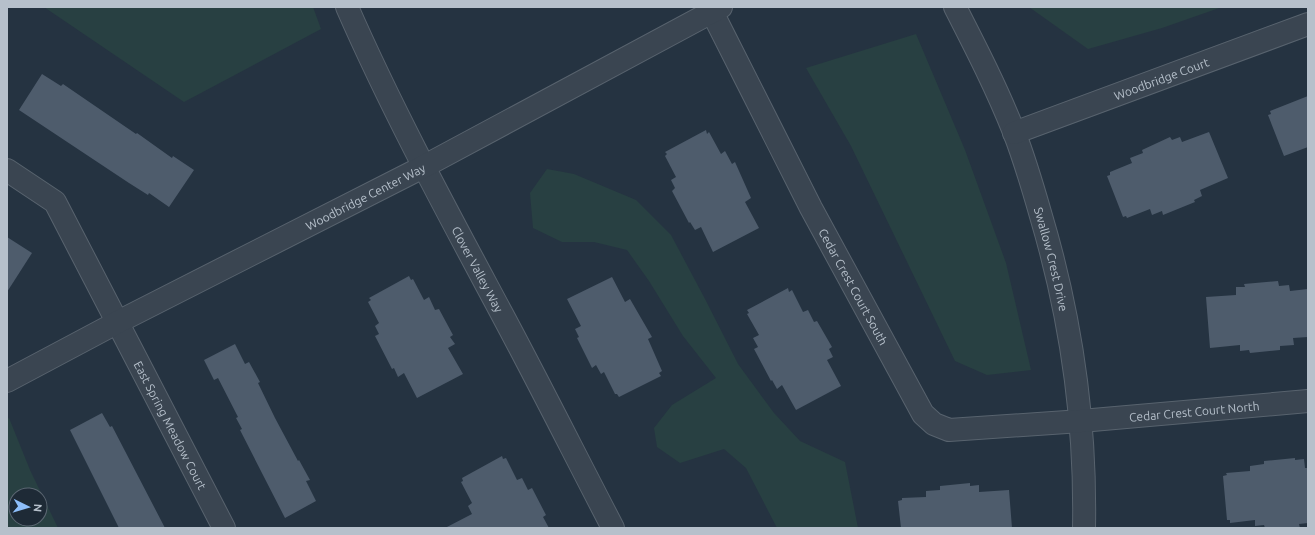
<svg xmlns="http://www.w3.org/2000/svg" width="1315" height="535" viewBox="0 0 1315 535" font-family="Ubuntu,sans-serif">
  <rect width="100%" height="100%" fill="#253341"/>
  <g fill="#284042" fill-rule="evenodd">
    <polygon points="44,7 313,7 321,29 184,102"/>
    <polygon points="1029,7 1222,7 1162,28 1088,49"/>
    <polygon points="916,34 965,150 1006,263 1031,370 987,375 955,361 851,146 806,68"/>
    <polygon points="547,169 574,174 636,200 671,235 705,299 738,364 774,413 800,441 845,462 858,528 777,528 746,468 724,449 680,463 657,447 654,428 672,405 716,378 683,336 649,281 627,250 594,242 562,242 533,228 530,193"/>
    <path d="M9 418 30 470 58 528H7V419ZM16 495H40V519H16Z"/>
  </g>
  <g fill="#4e5c6c">
    <polygon points="42,74 61,86 63,84 136,134 137,133 172,158 173,156 194,170 169,207 149,193 148,195 129,183 19,110"/>
    <polygon points="1308,96 1308,147 1284,156 1268,115 1271,114 1270,111"/>
    <polygon points="706,130 707,134 709,132 721,154 725,151 732,164 735,162 751,198 745,202 759,228 713,252 701,227 695,230 690,222 689,223 672,191 675,188 671,180 676,177 665,156 667,154 665,152"/>
    <polygon points="1209,132 1228,178 1200,190 1202,196 1194,200 1195,202 1163,215 1162,211 1152,215 1150,209 1127,218 1126,216 1123,217 1107,176 1110,175 1110,172 1132,163 1130,158 1143,153 1142,150 1170,137 1172,140 1180,137 1182,142"/>
    <polygon points="7,237 32,253 7,292"/>
    <polygon points="409,276 411,280 413,279 424,300 429,297 435,310 439,309 453,335 450,337 455,344 448,348 463,374 417,398 404,373 398,377 394,368 392,369 375,336 379,334 375,326 379,323 368,302 371,300 369,298"/>
    <polygon points="612,277 625,302 630,299 652,337 648,339 662,371 659,373 661,376 619,397 617,394 615,394 604,372 601,374 596,365 592,368 577,338 579,337 575,329 581,326 567,299"/>
    <polygon points="1278,281 1279,286 1289,285 1290,291 1308,289 1308,337 1293,338 1294,345 1280,346 1280,350 1250,353 1249,350 1240,351 1240,345 1210,348 1206,297 1236,295 1236,287 1245,287 1244,284"/>
    <polygon points="788,288 789,292 792,290 803,312 808,310 814,322 817,321 832,347 829,349 833,357 827,360 841,386 796,410 782,385 777,389 772,380 771,381 754,349 758,347 753,338 759,335 747,314 749,313 747,310"/>
    <polygon points="235,344 245,364 249,362 260,382 258,383 275,418 298,461 299,460 310,480 306,481 316,501 285,518 240,430 242,429 236,418 238,417 218,378 214,380 204,360"/>
    <polygon points="102,413 110,427 112,426 165,528 119,528 70,430"/>
    <polygon points="502,456 503,459 506,458 517,480 522,478 528,490 532,488 546,515 543,517 549,528 445,528 472,514 468,506 472,503 461,482 463,481 462,478"/>
    <polygon points="1295,458 1295,460 1304,459 1305,468 1308,468 1308,523 1299,524 1300,528 1265,528 1264,525 1255,526 1255,520 1230,523 1230,520 1227,520 1223,476 1227,475 1226,473 1250,471 1250,466 1264,464 1264,461"/>
    <polygon points="970,483 970,486 979,485 979,492 1009,490 1012,528 901,528 898,501 902,500 902,498 926,497 926,491 940,490 940,486"/>
  </g>
  <g fill="none" stroke-linecap="round" stroke-linejoin="round">
    <defs>
      <g id="minor">
        <path id="s1" d="M347 7C393 112 448 213 502 314 540 385 576 457 613 528"/>
        <path id="s2" d="M955 7C976 48 997 89 1014 132 1025 160 1033 188 1041 216 1071 317 1086 422 1084 528"/>
        <path id="s3" d="M712 12 811 208 923 414 934 424 949 430 1081 421 1308 401"/>
        <path id="s4" d="M1014 133 1308 24"/>
        <path id="s5" d="M7 170 55 202 224 528"/>
        <path id="s6" d="M7 381 118 322 423 167 721 7"/>
      </g>
    </defs>
    <use href="#minor" stroke="#58636e" stroke-width="24"/>
    <use href="#minor" stroke="#3a4551" stroke-width="22"/>
  </g>
  <g text-anchor="middle" dominant-baseline="central" stroke-width="3.5" stroke-linejoin="round" paint-order="stroke">
    <g font-size="12" fill="#b6c0cb" stroke="#1e2a36">
      <text stroke="none"><textPath href="#s4" startOffset="157">Woodbridge Court</textPath></text>
      <text stroke="none"><textPath href="#s6" startOffset="403">Woodbridge Center Way</textPath></text>
      <text stroke="none"><textPath href="#s2" startOffset="271">Swallow Crest Drive</textPath></text>
      <text stroke="none"><textPath href="#s1" startOffset="293">Clover Valley Way</textPath></text>
      <text stroke="none"><textPath href="#s3" startOffset="309">Cedar Crest Court South</textPath></text>
      <text stroke="none"><textPath href="#s3" startOffset="731">Cedar Crest Court North</textPath></text>
      <text stroke="none"><textPath href="#s5" startOffset="309">East Spring Meadow Court</textPath></text>
    </g>
  </g>
  <rect width="1315" height="535" fill="none" stroke="#b6c0cb" stroke-width="16"/>
  <g transform="translate(28 507) rotate(95)"><circle r="19" fill="#1e2a36" stroke="#5b6672"/>
  <path d="M0-3L7 15L0 10L-7 15Z" fill="#8ebef9"/>
  <text y="-6" font-size="11" font-weight="bold" text-anchor="middle" fill="#b6c0cb">N</text>
  </g>
</svg>
